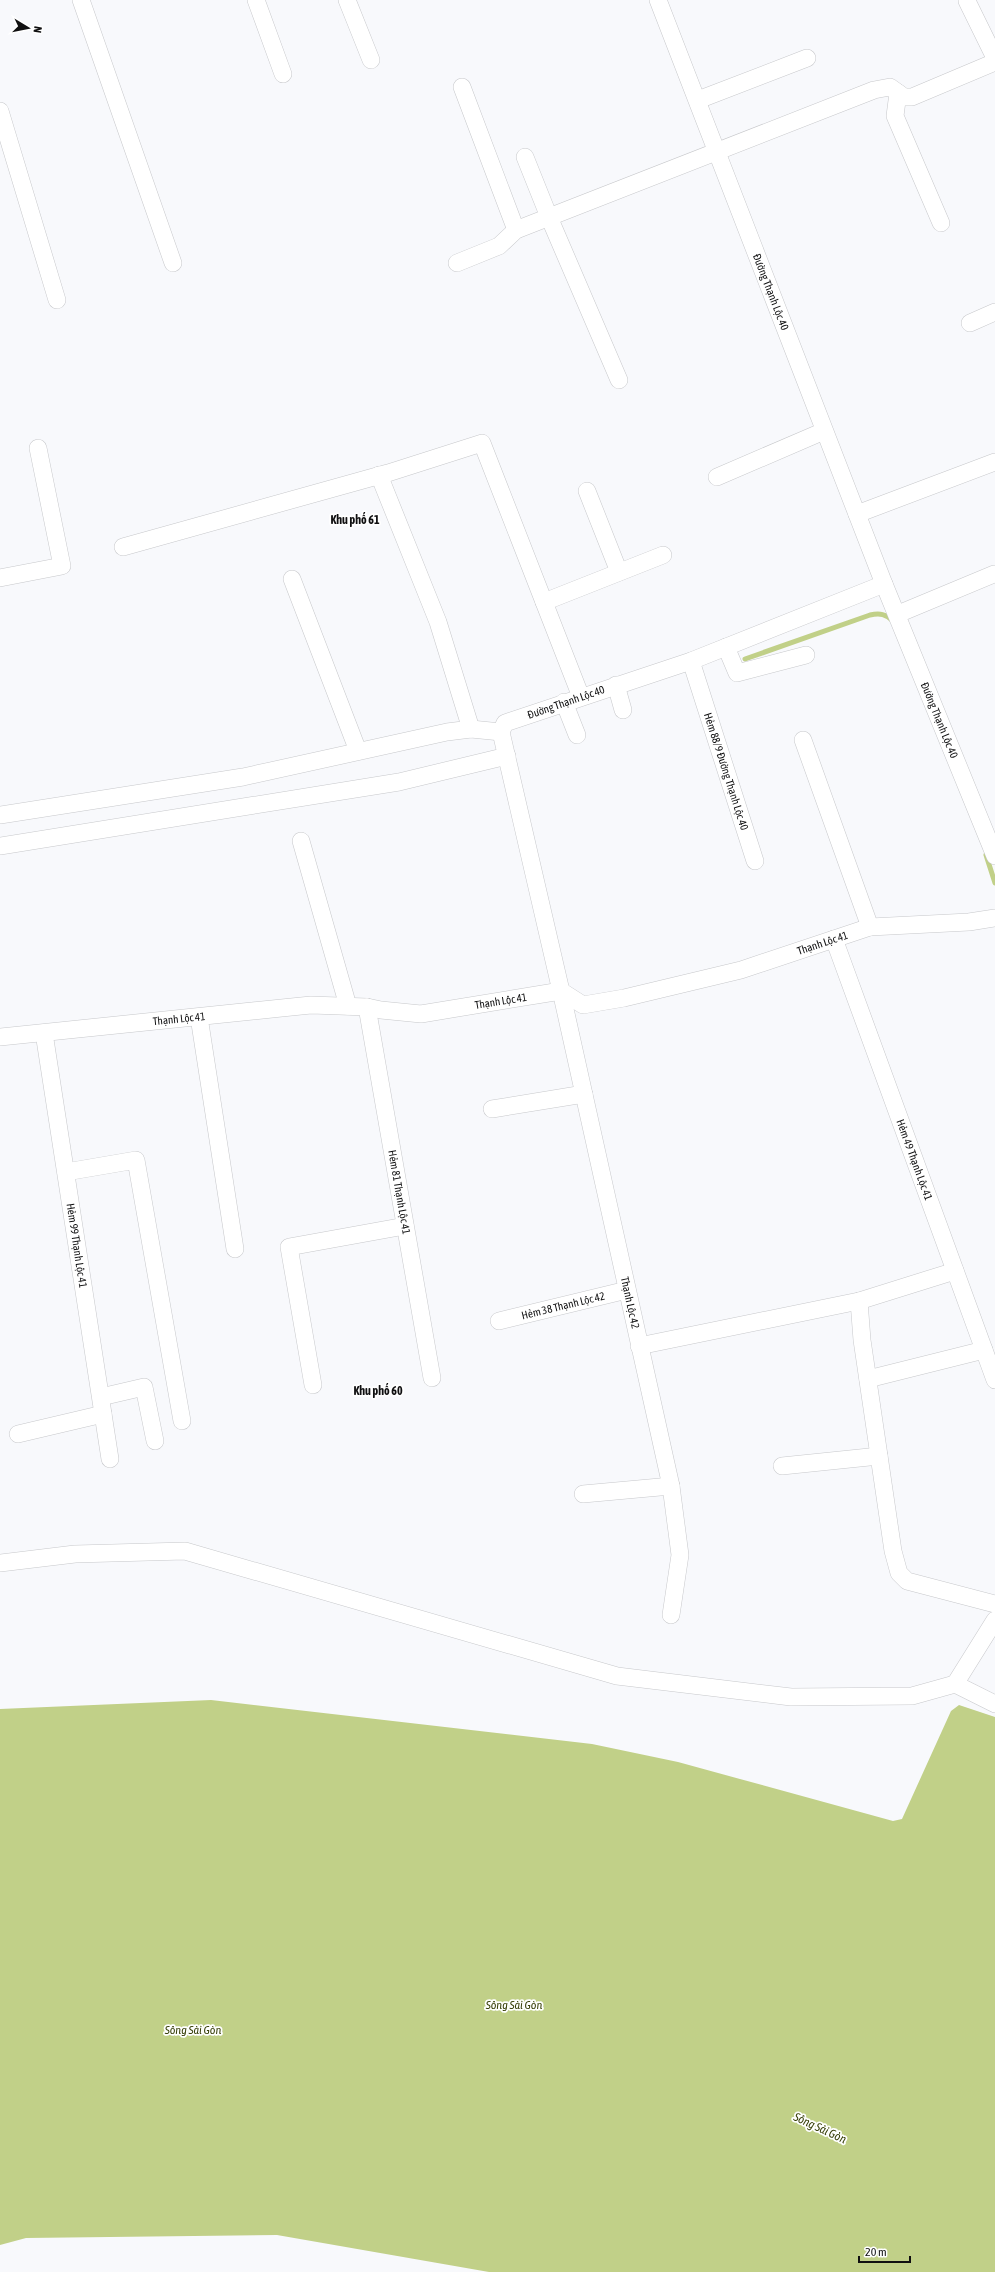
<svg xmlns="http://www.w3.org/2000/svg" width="995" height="2272" viewBox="0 0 995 2272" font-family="'Asap Condensed',sans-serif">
  <rect width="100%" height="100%" fill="#f8f9fc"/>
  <polygon fill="#c1d088" points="211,1700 592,1744 678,1762 893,1821 902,1819 951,1711 959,1705 995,1717 995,2272 489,2272 277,2235 26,2238 0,2245 0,1709"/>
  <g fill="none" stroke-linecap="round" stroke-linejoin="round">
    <g stroke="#c1d088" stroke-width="5">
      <path d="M745 659 870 615C880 613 886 614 893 621"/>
      <polyline points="986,855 995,883"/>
    </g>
    <defs>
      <g id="minor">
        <polyline points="81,0 173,263"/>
        <polyline points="256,0 283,74"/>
        <polyline points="347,0 371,60"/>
        <path id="s1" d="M658 0 884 584 691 661 505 723 501 732 561 991 671 1486 680 1555 671 1615"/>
        <polyline points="967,1 995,58"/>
        <polyline points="462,87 516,230"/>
        <polyline points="898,93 895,116 941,223"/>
        <polyline points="698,100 807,58"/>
        <polyline points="0,111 57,300"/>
        <polyline points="525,157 549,217 619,380"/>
        <polyline points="457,263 499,246 516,230 874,90 890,87 904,97 912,97 995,62"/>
        <polyline points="970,323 995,312"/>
        <polyline points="379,475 438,622 471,729"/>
        <polyline points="717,477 824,431"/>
        <polyline points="587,491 619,572"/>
        <polyline points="857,514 995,462"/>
        <polyline points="123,547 388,473 482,443 581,697"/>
        <polyline points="0,578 62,566 38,448"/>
        <polyline points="292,579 358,751"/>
        <path id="s2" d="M884 584 995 856"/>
        <polyline points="544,602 663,555"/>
        <polyline points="898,614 994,574"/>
        <polyline points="726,647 737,673 806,655"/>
        <path id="s3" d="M691 661 755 861"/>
        <polyline points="616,685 623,710"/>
        <polyline points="564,702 577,735"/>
        <polyline points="803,740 870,927"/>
        <polyline points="0,815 243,777 447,732 471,729 501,732"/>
        <polyline points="301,841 348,1006"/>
        <polyline points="0,846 399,782 507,756"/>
        <path id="s4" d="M834 939 995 1380"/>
        <path id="s5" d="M367 1007 432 1378"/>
        <polyline points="199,1017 235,1249"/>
        <path id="s6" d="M44 1033 110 1459"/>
        <path id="s7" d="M0 1037 311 1005 367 1007 381 1010 421 1014 561 991 583 1005 624 998 741 970 870 927 969 922 995 918"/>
        <polyline points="492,1109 584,1094"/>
        <polyline points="66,1172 136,1160 182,1421"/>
        <polyline points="955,1271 859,1301 862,1340 893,1551 899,1573 907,1581 995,1604"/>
        <path id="s8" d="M499 1321 627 1290"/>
        <polyline points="639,1346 859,1301"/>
        <polyline points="868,1379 984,1350"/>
        <polyline points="313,1385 289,1247 405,1226"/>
        <polyline points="101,1397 144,1387 155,1441"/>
        <polyline points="18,1434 103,1414"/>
        <polyline points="782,1466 879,1456"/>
        <polyline points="583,1494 671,1486"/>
        <polyline points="0,1563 75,1554 185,1551 617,1676 791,1697 912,1696 955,1684 995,1704"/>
        <polyline points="955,1684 995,1620"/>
      </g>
    </defs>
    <use href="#minor" stroke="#c7c8cb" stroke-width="18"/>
    <use href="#minor" stroke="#fff" stroke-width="17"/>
  </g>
  <g text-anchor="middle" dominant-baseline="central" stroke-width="3.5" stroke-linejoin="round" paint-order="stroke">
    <g font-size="11" fill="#101011" stroke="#fff">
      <text stroke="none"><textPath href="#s1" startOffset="313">Đường Thạnh Lộc 40</textPath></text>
      <text transform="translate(566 702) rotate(-19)">Đường Thạnh Lộc 40</text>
      <text stroke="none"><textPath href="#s2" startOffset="147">Đường Thạnh Lộc 40</textPath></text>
      <text stroke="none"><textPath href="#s3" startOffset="116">Hẻm 88/9 Đường Thạnh Lộc 40</textPath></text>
      <text stroke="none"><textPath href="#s7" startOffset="839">Thạnh Lộc 41</textPath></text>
      <text stroke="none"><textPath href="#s7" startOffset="504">Thạnh Lộc 41</textPath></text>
      <text stroke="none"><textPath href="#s7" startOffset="180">Thạnh Lộc 41</textPath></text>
      <text stroke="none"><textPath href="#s4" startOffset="235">Hẻm 49 Thạnh Lộc 41</textPath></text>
      <text stroke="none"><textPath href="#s5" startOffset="188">Hẻm 81 Thạnh Lộc 41</textPath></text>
      <text stroke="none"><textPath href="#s6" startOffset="215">Hẻm 99 Thạnh Lộc 41</textPath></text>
      <text stroke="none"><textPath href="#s1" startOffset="1625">Thạnh Lộc 42</textPath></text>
      <text stroke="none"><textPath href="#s8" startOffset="66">Hẻm 38 Thạnh Lộc 42</textPath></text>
    </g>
    <g font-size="12" font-weight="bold" fill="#101011" stroke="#fff">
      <text x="355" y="520">Khu phố 61</text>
      <text x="378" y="1391">Khu phố 60</text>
    </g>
    <g font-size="12" font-style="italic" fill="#373f08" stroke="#fff">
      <text x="514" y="2005">Sông Sài Gòn</text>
      <text x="193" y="2030">Sông Sài Gòn</text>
      <text transform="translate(820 2128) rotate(25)">Sông Sài Gòn</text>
    </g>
  </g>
  <g transform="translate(28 28) rotate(100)" stroke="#ffffff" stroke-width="3" paint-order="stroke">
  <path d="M0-3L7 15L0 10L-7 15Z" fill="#101011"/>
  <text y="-6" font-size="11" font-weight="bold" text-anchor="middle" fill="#101011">N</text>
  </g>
  <path d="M859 2256v6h51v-6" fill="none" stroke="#101011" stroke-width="2"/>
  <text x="865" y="2256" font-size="12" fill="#101011" stroke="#ffffff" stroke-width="3" paint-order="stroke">20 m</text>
</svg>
